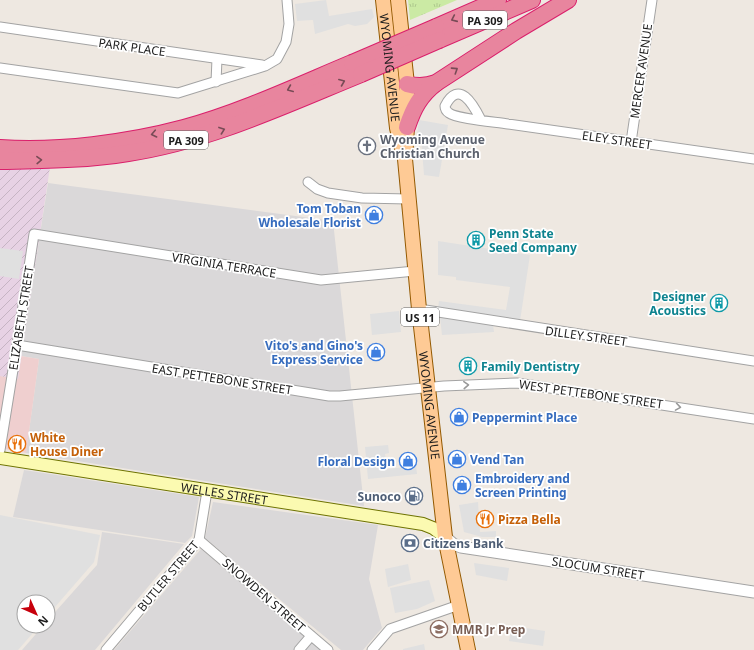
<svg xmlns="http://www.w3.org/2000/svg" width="754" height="650" viewBox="0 0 754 650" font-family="'Noto Sans',sans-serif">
  <defs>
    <pattern id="industrial-furrows" width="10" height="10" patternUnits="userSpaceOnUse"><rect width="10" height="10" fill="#e7d2e4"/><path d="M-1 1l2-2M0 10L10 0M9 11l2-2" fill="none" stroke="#c6b4c3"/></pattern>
    <pattern id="grass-tufts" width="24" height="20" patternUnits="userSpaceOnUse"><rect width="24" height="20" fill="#cbeaa4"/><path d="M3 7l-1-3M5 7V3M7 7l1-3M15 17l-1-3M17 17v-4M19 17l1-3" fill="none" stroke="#aec88d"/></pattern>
  </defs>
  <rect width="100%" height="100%" fill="#eee8e1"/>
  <g fill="#dad8d9">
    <polygon points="48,183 333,221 364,506 26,453 39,359 21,356"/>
    <polygon points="24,470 199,497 192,536 185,543 13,517"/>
    <polygon points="213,502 378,525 369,579 382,628 363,650 341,650 205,538"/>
    <polygon points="102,532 184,544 95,650 22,650 43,626 48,626 48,620 97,565"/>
    <polygon points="201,549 320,650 114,650"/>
  </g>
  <polygon fill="#efcfcf" points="21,356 39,359 26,453 0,448 0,376 18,378"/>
  <polygon fill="url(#industrial-furrows)" points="0,166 50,167 18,379 0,376"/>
  <polygon fill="url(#grass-tufts)" points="408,0 457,0 410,20"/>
  <g fill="#e0e0e0">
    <polygon points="326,0 329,16 372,9 374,17 367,24 355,26 348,24 315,34 313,20 297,21 295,4"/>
    <polygon points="419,120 448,125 439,177 424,175 421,137 417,135"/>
    <polygon points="438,241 530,255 520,321 438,309 439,301 506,310 510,287 456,280 456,277 438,275"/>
    <polygon points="0,248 23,251 19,279 0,276"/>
    <polygon points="399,311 401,332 372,335 370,314"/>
    <polygon points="440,317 493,325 494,332 442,335"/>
    <polygon points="388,445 389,453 385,454 387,469 416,466 417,474 368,479 365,447"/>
    <polygon points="478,502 480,532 496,531 496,537 482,537 464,532 459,505"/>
    <polygon points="0,515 100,535 94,562 48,615 48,602 24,602 24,626 39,626 18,650 0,650"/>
    <polygon points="474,563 509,568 507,581 476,575"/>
    <polygon points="408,564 411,580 388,587 385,569"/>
    <polygon points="429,580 435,601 417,609 395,613 390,588"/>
    <polygon points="512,626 545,631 543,646 509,641"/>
    <polygon points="424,644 425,650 403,650 403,649"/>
  </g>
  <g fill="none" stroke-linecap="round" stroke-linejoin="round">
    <defs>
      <g id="minor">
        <polyline points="0,27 262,65"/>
        <polyline points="0,68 178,93 265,66 277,59 286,42 289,24 287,0"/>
        <polyline points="216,82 217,59"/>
        <path d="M481 120C473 104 459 79 445 106 445 109 446 111 449 113 457 119 496 122 508 124 590 136 672 148 754 159"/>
        <polyline points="631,142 652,0"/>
        <polyline points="308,182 317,189 328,193 362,198 408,199"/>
        <polyline points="419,309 754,361"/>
        <polyline points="17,345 329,396 340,396 444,386 517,383 754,419"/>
        <polyline points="0,450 17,345 34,234 321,280 415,271"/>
        <polyline points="199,540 328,650"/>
        <polyline points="106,650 199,540 207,491"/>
        <polyline points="299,650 311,636"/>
        <polyline points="372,650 390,629 459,605"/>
      </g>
      <polyline id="tertiary" points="445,537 453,544 461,547 754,592"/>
      <g id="secondary">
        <path id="s1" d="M0 458 423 524 433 528 445 537"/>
      </g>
      <g id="primary">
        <path id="s2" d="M383 0 397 128 402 148"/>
        <path id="s3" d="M398 0 407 84V127L405 159 419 309 445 537 468 650"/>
      </g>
      <g id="motorway">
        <polyline points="436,27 498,0"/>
        <polyline points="439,40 532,0"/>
        <path d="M407 84C417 87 425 87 436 83L516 31 568 0"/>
        <path d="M407 127C413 109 420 95 436 83"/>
        <path d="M0 148C58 152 128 143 184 128 242 112 297 86 352 63"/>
        <path d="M0 161C43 160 85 160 128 153 209 141 285 105 361 74"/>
      </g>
    </defs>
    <use href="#minor" stroke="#a3a3a3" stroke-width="11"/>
    <use href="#tertiary" stroke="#a3a3a3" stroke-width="13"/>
    <use href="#secondary" stroke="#6e7302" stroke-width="14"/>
    <use href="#primary" stroke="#935900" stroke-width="16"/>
    <use href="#motorway" stroke="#da1f6b" stroke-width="18"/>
    <use href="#minor" stroke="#fff" stroke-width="9"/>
    <use href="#tertiary" stroke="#fff" stroke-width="11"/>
    <use href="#secondary" stroke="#fbfab1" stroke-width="12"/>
    <use href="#primary" stroke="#feca95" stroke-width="14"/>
    <use href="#motorway" stroke="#e8859e" stroke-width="16"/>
    <defs>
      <g id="motorway-bridge">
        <polyline points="352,63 436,27"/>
        <polyline points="361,74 439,40"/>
      </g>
    </defs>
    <use href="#motorway-bridge" stroke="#da1f6b" stroke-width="18" stroke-linecap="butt"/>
    <use href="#motorway-bridge" stroke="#e8859e" stroke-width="16"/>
  </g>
  <defs><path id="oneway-chevron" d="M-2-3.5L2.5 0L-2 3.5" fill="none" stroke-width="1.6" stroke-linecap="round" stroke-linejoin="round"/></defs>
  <g stroke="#784b56">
    <use href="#oneway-chevron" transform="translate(454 19) rotate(156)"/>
    <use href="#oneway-chevron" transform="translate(455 70) rotate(-33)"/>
    <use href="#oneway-chevron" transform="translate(342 82) rotate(-22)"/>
    <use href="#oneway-chevron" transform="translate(290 89) rotate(157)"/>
    <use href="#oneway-chevron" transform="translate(222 130) rotate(-20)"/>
    <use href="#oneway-chevron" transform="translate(154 134) rotate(168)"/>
    <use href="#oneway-chevron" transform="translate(39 160) rotate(-2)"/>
  </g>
  <g stroke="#999">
    <use href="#oneway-chevron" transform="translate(466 385) rotate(-3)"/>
    <use href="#oneway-chevron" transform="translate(678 407) rotate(9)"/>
  </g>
  <defs>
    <symbol id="church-ring" viewBox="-11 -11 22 22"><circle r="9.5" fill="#fff" stroke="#6b7280" stroke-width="1.5"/><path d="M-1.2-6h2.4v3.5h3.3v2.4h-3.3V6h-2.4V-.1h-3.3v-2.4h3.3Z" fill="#6b7280"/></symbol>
    <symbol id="shop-ring" viewBox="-11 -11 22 22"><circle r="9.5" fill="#fff" stroke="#3f7fe0" stroke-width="1.5"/><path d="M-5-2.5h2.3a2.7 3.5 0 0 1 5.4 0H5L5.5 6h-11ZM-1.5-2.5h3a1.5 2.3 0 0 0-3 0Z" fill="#3f7fe0"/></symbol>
    <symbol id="building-ring" viewBox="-11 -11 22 22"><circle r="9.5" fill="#fff" stroke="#0f9aa8" stroke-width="1.5"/><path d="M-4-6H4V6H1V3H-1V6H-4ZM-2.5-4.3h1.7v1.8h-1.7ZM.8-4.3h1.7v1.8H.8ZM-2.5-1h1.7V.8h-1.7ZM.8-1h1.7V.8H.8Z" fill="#0f9aa8"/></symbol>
    <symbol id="restaurant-ring" viewBox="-11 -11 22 22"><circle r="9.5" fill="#fff" stroke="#e8710a" stroke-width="1.5"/><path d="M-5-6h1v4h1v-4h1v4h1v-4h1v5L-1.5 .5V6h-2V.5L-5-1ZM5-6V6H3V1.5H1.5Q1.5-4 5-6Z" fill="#e8710a"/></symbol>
    <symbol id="fuel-ring" viewBox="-11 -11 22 22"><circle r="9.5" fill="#fff" stroke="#5c6f8a" stroke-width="1.5"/><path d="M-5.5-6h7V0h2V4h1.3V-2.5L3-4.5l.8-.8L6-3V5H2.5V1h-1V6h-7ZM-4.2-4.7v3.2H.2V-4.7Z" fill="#5c6f8a"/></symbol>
    <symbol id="bank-ring" viewBox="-11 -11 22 22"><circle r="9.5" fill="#fff" stroke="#5c6f8a" stroke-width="1.5"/><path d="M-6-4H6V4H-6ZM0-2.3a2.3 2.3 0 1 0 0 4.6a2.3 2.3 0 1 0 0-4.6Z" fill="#5c6f8a"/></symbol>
    <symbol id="school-ring" viewBox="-11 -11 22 22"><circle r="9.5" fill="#fff" stroke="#8d6e63" stroke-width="1.5"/><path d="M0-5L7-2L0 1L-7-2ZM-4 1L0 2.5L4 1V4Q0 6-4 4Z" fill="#8d6e63"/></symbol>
  </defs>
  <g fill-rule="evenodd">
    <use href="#church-ring" x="357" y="136" width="20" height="20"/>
    <use href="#shop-ring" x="364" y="205" width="20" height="20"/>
    <use href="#building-ring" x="466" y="230" width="20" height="20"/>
    <use href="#building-ring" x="709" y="293" width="20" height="20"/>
    <use href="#shop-ring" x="366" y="342" width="20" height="20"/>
    <use href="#building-ring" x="458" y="356" width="20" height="20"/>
    <use href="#shop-ring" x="449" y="407" width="20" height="20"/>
    <use href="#restaurant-ring" x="7" y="434" width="20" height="20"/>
    <use href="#shop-ring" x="447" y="449" width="20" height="20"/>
    <use href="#shop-ring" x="398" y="451" width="20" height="20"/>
    <use href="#shop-ring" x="452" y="475" width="20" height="20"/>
    <use href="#fuel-ring" x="404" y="486" width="20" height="20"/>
    <use href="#restaurant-ring" x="475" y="509" width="20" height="20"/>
    <use href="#bank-ring" x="400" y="533" width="20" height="20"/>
    <use href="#school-ring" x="429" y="619" width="20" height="20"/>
  </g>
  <g text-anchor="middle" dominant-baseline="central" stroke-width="3.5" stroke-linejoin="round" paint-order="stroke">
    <g fill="#fff" stroke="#606060" stroke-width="1">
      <rect x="463" y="11" width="44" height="18" rx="3"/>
      <rect x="164" y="131" width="44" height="18" rx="3"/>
      <rect x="401" y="308" width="38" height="18" rx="3"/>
    </g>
    <g font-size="11" font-weight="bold" fill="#1c1c1c">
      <text x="485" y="20">PA 309</text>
      <text x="186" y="140">PA 309</text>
      <text x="420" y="317">US 11</text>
    </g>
    <g font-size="12" fill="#1c1c1c" stroke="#fff">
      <text transform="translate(132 47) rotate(8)">PARK PLACE</text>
      <text stroke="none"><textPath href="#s2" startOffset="68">WYOMING AVENUE</textPath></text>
      <text transform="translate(641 71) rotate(-82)">MERCER AVENUE</text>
      <text transform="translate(617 140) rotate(8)">ELEY STREET</text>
      <text transform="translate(224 265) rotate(9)">VIRGINIA TERRACE</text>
      <text transform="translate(21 318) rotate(-81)">ELIZABETH STREET</text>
      <text transform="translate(586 336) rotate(8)">DILLEY STREET</text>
      <text transform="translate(222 379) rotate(9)">EAST PETTEBONE STREET</text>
      <text transform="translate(591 394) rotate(8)">WEST PETTEBONE STREET</text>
      <text stroke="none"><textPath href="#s3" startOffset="407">WYOMING AVENUE</textPath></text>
      <text stroke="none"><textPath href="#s1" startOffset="227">WELLES STREET</textPath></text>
      <text transform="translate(598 568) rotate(9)">SLOCUM STREET</text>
      <text transform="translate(168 576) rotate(-50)">BUTLER STREET</text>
      <text transform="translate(264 595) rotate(41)">SNOWDEN STREET</text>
    </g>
    <g font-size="12" font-weight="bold" fill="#5b616d" stroke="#fff" text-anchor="start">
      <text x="380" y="139">Wyoming Avenue<tspan x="380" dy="14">Christian Church</tspan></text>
    </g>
    <g font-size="12" font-weight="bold" fill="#366cbe" stroke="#fff" text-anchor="end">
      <text x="361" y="208">Tom Toban<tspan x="361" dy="14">Wholesale Florist</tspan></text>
      <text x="363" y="345">Vito's and Gino's<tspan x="363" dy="14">Express Service</tspan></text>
      <text x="472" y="417" text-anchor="start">Peppermint Place</text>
      <text x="470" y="459" text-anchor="start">Vend Tan</text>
      <text x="395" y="461">Floral Design</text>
      <text x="475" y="478" text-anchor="start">Embroidery and<tspan x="475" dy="14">Screen Printing</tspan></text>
    </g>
    <g font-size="12" font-weight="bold" fill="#0d838f" stroke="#fff" text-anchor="start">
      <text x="489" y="233">Penn State<tspan x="489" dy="14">Seed Company</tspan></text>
      <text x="706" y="296" text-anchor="end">Designer<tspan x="706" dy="14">Acoustics</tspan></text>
      <text x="481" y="366">Family Dentistry</text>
    </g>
    <g font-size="12" font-weight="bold" fill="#c56008" stroke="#fff" text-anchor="start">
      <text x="30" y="437">White<tspan x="30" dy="14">House Diner</tspan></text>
      <text x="498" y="519">Pizza Bella</text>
    </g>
    <g font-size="12" font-weight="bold" fill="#4e5e75" stroke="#fff" text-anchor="end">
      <text x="401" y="496">Sunoco</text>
      <text x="423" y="543" text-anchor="start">Citizens Bank</text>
    </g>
    <g font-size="12" font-weight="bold" fill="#785e54" stroke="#fff" text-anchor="start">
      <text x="452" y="629">MMR Jr Prep</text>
    </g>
  </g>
  <g transform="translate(36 614) rotate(135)"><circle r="19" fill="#ffffff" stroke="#a4a4a4"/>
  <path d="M0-3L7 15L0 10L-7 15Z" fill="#c7000c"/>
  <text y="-6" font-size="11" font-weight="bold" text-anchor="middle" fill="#1c1c1c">N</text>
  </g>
</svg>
